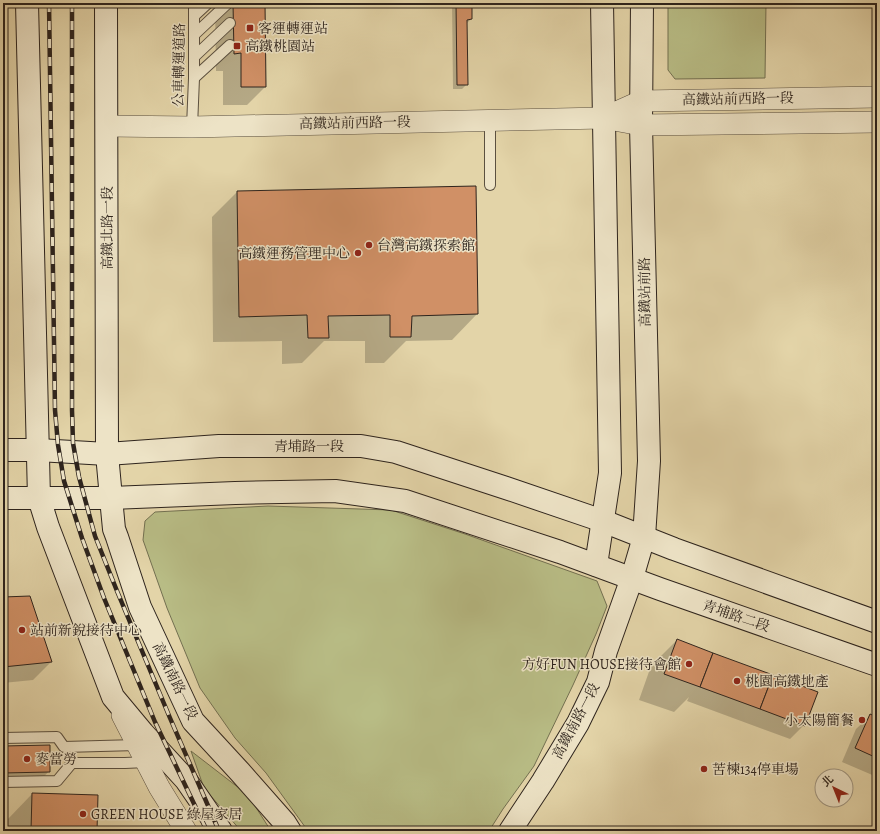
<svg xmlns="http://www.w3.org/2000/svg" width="880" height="834" viewBox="0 0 880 834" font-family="Alegreya,'Noto Serif TC',serif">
  <rect width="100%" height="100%" fill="#e3d4a8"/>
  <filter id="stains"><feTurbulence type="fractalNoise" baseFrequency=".005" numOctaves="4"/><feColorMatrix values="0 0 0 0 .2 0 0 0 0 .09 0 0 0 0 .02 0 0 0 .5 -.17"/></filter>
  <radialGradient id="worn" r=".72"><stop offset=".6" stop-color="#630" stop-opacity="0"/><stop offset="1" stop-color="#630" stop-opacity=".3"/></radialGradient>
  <g fill="#b8bc85" stroke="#737051">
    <polygon points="668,3 766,3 765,78 675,79 668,70"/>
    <polygon points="268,506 391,510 465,534 597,581 607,606 596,634 573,685 534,766 503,809 489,831 308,831 266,773 235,738 200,688 167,608 143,540 145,521 155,512"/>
    <polygon points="191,751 248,795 271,831 241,831 204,788"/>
  </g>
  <g fill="#0003">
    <polygon points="215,3 264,3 265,87 247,105 223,105 223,71 216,71"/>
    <polygon points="452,3 471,3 471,19 466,24 467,84 462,89 453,89"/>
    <polygon points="475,187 477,314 452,340 406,341 384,363 365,363 365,341 324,341 302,363 282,364 282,341 213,342 212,217 237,192"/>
    <polygon points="29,597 51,662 33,680 3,683 3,598"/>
    <polygon points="677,640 804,725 790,739 687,701 689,697 674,712 639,700 651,666"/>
    <polygon points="870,716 877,718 877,777 842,762 856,729"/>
    <polygon points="3,747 49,771 40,781 3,781"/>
    <polygon points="32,794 96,831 6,831 7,820"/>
  </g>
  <g fill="#d09066" stroke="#2e241d">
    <polygon points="233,3 265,3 266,87 241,87 241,53 234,54"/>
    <polygon points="456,3 472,3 472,19 467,20 468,85 457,85"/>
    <polygon points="476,186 478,314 412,316 411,337 390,337 390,315 328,316 329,338 308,338 307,315 239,317 237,191"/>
    <polygon points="30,596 52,662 3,667 3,597"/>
    <polygon points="677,639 713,653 700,687 664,674"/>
    <polygon points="713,653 773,675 760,709 700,687"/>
    <polygon points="773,675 818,692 805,726 760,709"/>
    <polygon points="870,714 877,717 877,758 855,748"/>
    <polygon points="50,745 50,772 3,773 3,746"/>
    <polygon points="32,793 98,795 97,831 31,831"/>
  </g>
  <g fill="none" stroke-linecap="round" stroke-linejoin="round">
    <defs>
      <g id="lane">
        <polyline points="194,16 208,3"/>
        <polyline points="194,35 228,3"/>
        <polyline points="194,57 230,23"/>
        <polyline points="194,78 230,45"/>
        <polyline points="192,127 194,78 194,3"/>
        <polyline points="490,185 490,121"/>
        <polyline points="3,738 57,737 64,747 137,745"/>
        <polyline points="3,782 57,781 72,763 125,763 146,762"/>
      </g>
      <g id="street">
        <polyline points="603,118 641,101 877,97"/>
        <polyline points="107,126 192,127 603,118 641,125 877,122"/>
        <polyline points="122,715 159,787 186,831"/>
      </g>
      <g id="secondary">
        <polyline points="27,3 39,498 48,527 113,697 143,733 186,780 221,831"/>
        <polyline points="106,3 107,454 111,498 114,529 117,537 140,607 193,721 240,772 285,823 290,831"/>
        <polyline points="3,450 38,450 107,454 219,446 361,446 396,452 506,488 603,521 674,549 877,622"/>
        <polyline points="3,498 111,498 235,493 335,491 405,501 560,552 660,589 877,665"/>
        <polyline points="596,565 610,473 602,3"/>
        <polyline points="510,831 543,781 578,723 598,682 606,651 632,578 644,537 649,461 641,125 642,3"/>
      </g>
    </defs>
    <use href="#lane" stroke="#5b5040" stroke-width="12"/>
    <use href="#street" stroke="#5b5040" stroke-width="22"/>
    <use href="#secondary" stroke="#2e241d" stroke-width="24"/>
    <use href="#lane" stroke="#ede3c6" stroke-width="10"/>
    <use href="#street" stroke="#ede3c6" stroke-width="21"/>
    <use href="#secondary" stroke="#ede3c6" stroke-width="22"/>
    <defs>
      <g id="rail">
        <polyline points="49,3 55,410 58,445 64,481 82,538 104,598 155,722 207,831"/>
        <polyline points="72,3 72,410 73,443 79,477 95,536 117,591 170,718 219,831"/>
      </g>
    </defs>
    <use href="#rail" stroke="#2e241d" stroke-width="4.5"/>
    <use href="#rail" stroke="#ede3c6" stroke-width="3" stroke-dasharray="9" stroke-linecap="butt"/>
  </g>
  <g fill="#8f2418" stroke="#ede3c6" stroke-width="1.5">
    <rect x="246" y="24" width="8" height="8" rx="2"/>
    <rect x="233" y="42" width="8" height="8" rx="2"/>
    <circle cx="369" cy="245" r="4"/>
    <circle cx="358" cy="253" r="4"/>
    <circle cx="22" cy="630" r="4"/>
    <circle cx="689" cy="664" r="4"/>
    <circle cx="737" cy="681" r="4"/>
    <circle cx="862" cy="720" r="4"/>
    <circle cx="27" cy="759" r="4"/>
    <circle cx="704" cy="769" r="4"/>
    <circle cx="83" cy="814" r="4"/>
  </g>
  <g text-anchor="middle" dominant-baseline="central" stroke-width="3" stroke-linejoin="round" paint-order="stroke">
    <g font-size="14" fill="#2e241d" stroke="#ede3c6" text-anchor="start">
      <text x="258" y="28">客運轉運站</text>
      <text x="245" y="46">高鐵桃園站</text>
      <text x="377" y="245">台灣高鐵探索館</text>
      <text x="350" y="253" text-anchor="end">高鐵運務管理中心</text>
      <text x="30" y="630">站前新銳接待中心</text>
      <text x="681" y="664" text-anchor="end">方好FUN HOUSE接待會館</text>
      <text x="745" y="681">桃園高鐵地產</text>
      <text x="854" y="720" text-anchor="end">小太陽簡餐</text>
      <text x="35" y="759">麥當勞</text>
      <text x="712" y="769">苦楝134停車場</text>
      <text x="91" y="814">GREEN HOUSE 綠屋家居</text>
    </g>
    <g font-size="14" fill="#2e241d" stroke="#ede3c6">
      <text transform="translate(179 65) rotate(-89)">公車轉運道路</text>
      <text transform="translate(738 99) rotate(-1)">高鐵站前西路一段</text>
      <text transform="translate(355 123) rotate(-1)">高鐵站前西路一段</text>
      <text transform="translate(107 228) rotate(-90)">高鐵北路一段</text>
      <text transform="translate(645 292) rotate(-91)">高鐵站前路</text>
      <text x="309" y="446">青埔路一段</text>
      <text transform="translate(736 616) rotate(19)">青埔路二段</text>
      <text transform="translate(175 681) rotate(64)">高鐵南路一段</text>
      <text transform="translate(576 721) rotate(-62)">高鐵南路一段</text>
    </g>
  </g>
  <rect width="880" height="834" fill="none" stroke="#e3d4a8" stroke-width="16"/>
  <rect x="4" y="4" width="872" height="826" fill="none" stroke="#2e241d" stroke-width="2"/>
  <rect x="8" y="8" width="864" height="818" fill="none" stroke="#2e241d"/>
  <g transform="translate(834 788) rotate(317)"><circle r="19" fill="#ede3c6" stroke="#a19782"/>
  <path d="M0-3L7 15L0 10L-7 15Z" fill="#8f2418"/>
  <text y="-6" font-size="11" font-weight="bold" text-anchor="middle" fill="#2e241d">北</text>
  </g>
  <rect width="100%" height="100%" filter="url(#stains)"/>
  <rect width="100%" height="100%" fill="url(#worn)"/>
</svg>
